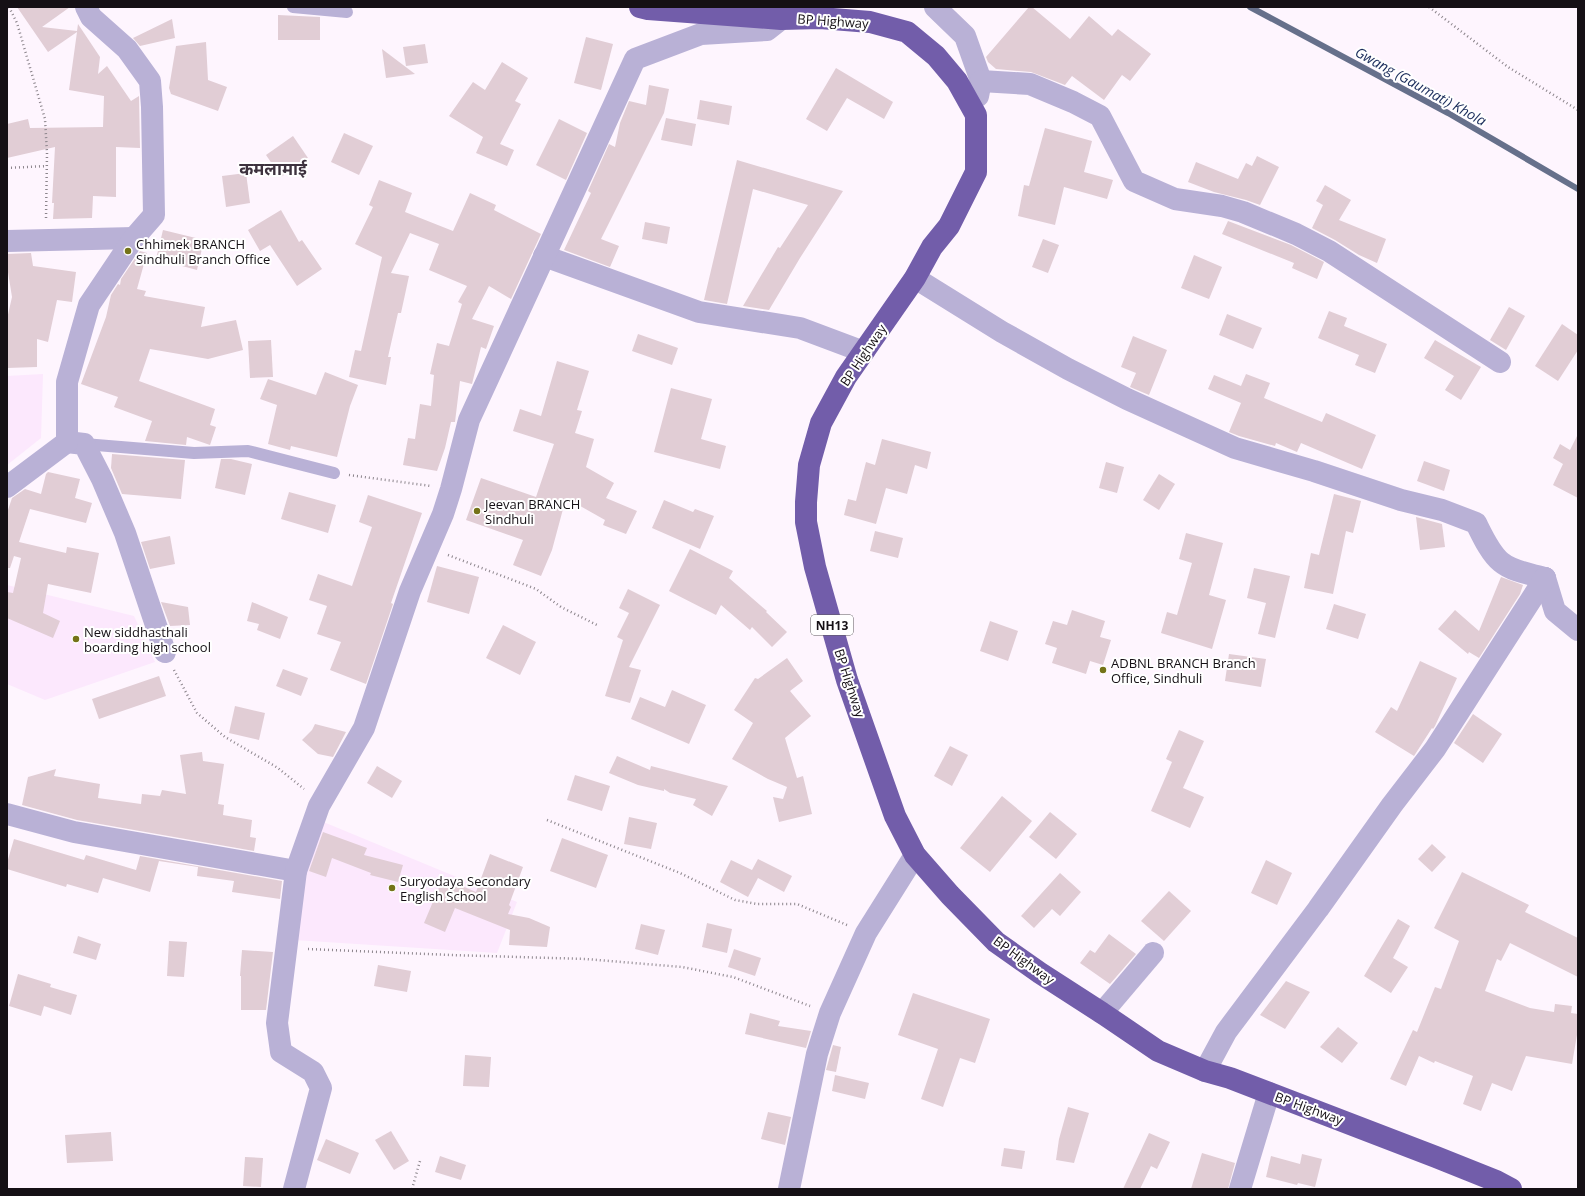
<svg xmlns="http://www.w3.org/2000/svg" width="1585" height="1196" viewBox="0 0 1585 1196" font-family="'Open Sans','Noto Sans Devanagari',sans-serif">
  <rect width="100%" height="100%" fill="#fef5fe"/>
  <g fill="#fce8fd">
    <polygon points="43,374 41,438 7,465 7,376"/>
    <polygon points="7,585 134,616 155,662 45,700 7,684"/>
    <polygon points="321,821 517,902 497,953 294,940 303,875"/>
  </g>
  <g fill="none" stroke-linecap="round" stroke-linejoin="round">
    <polyline stroke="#66708b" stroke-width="6" points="1250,7 1448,113 1578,189"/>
  </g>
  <g fill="#e1cdd5">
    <polygon points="17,7 70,7 42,27 77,31 78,24 100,57 98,74 107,66 131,101 139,96 140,148 116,147 116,197 93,196 92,218 53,219 54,203 52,203 55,147 7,158 7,124 28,119 30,128 103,127 104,96 69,90 77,32 48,52"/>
    <polygon points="1029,7 1032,7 1070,39 1089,16 1112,36 1118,29 1151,54 1130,81 1122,75 1104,100 1072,76 1065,85 1031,72 996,69 988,62 986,57"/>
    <polygon points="278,15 320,17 320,40 278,40"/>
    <polygon points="172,19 175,38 140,46 133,38"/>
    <polygon points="586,37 613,44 601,90 574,83"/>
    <polygon points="206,42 208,80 227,87 218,111 171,94 169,88 176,46"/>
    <polygon points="425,44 428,63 406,66 403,47"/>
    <polygon points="382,49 415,74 386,78"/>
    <polygon points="502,62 528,78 515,101 521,104 500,144 514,150 507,166 476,153 483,137 449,116 473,82 485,90"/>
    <polygon points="836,68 893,102 884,119 847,98 827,131 806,119"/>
    <polygon points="649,85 669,89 664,113 601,239 619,246 610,267 564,250 591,193 588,191 609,144 615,147 620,123 629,101 646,105"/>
    <polygon points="700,100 732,106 729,125 697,119"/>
    <polygon points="666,118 696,124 692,146 661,140"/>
    <polygon points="559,119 587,133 566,180 536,165"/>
    <polygon points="1045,128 1092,141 1084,172 1113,180 1107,199 1064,187 1055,225 1018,216 1024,185 1029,186"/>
    <polygon points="344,133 373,146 359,175 331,162"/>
    <polygon points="293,136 308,158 281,177 266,155"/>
    <polygon points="1257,156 1279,167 1260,205 1246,200 1214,192 1188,182 1196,162 1238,179 1246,163 1252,166"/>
    <polygon points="737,160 843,191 800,258 769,310 743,306 778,247 780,248 808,205 753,189 727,304 704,300"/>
    <polygon points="246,173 250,203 226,207 222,176"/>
    <polygon points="379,180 412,193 405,212 453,231 470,193 496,205 494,210 541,234 511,299 489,286 472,319 494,326 486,349 481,347 472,384 460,381 455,422 451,422 445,448 437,471 403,465 408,438 415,439 420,404 431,406 434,375 430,374 437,343 449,346 462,304 458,302 467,286 429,270 439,244 410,233 391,273 409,276 401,313 398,313 388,357 391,357 386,385 349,377 355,350 361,351 382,257 355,244 373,207 369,205"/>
    <polygon points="1325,185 1351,200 1339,220 1386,239 1377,263 1359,255 1335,240 1312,228 1323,205 1316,201"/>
    <polygon points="281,210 299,242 302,240 322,269 297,286 270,245 260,251 248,230"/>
    <polygon points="1228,221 1291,245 1324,262 1317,279 1292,268 1294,263 1222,234"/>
    <polygon points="645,222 670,227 667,244 642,239"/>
    <polygon points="163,230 204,240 197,270 156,259"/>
    <polygon points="1043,239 1059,245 1048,273 1032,267"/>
    <polygon points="140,251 147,253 137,289 146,291 144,296 205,307 201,327 236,320 243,350 208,359 150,349 139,381 215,409 210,425 216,427 210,445 187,437 186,445 145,441 152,421 114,407 118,397 81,384 106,317 111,295 118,284 120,285 121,279"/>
    <polygon points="31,253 33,266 76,272 72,302 57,300 48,342 37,339 37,367 7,368 7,319 12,297 7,266 7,254"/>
    <polygon points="1194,255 1222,267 1209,299 1181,288"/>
    <polygon points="1509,307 1525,316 1506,350 1490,340"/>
    <polygon points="1329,311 1347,318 1344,326 1387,344 1375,373 1355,365 1359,355 1318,338"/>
    <polygon points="1227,314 1262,328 1253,349 1219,335"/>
    <polygon points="1562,324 1578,335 1578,350 1558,381 1535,366"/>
    <polygon points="638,334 678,348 672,365 632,351"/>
    <polygon points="1133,336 1167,350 1149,395 1130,387 1136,373 1121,367"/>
    <polygon points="271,340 273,377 250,378 248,341"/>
    <polygon points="1435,340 1481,367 1461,400 1445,390 1454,376 1424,358"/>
    <polygon points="557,361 589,371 577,410 582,411 575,433 594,439 586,467 614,483 606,498 637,511 626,534 603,525 605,520 566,498 552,550 541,576 513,565 523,540 466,520 481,478 536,497 554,444 513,431 520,409 541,416"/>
    <polygon points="325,372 358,385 350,406 337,457 291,446 290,450 268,444 277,405 260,399 268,379 316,395"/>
    <polygon points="1246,374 1270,383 1264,398 1322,422 1326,413 1376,435 1362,469 1301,443 1297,452 1276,443 1275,446 1239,436 1229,432 1241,403 1208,389 1214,375 1241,386"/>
    <polygon points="671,388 712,399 701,439 726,446 720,469 654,452"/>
    <polygon points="1578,434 1578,498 1553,485 1563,464 1553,458 1560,444 1570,450"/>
    <polygon points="882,439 931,452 927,469 915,465 907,494 886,488 876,524 844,515 848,499 856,501 866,462 875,465"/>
    <polygon points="112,454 185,460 181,499 122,494 111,468"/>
    <polygon points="221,459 231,459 252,464 245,495 215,488"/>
    <polygon points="1424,461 1450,470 1444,491 1417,481"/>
    <polygon points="1106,462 1124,467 1117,493 1099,488"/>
    <polygon points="48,472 80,479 75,498 92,503 86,523 30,509 19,542 66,553 67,547 99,553 91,593 48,584 43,613 60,621 53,638 7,618 7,592 13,593 21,558 14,556 10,568 7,568 7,513 12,498 25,489 41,494 46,474"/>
    <polygon points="1159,474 1175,484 1159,510 1143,500"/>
    <polygon points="289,492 336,505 328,533 281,519"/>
    <polygon points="1334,494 1361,501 1353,533 1346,531 1333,594 1304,588 1311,553 1319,555"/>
    <polygon points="368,495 422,513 391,603 393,604 366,684 330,670 341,642 317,634 327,606 309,600 318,574 352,586 372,527 359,522"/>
    <polygon points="664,500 693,512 695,509 714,516 700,549 652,528"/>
    <polygon points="1416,517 1442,524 1445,547 1420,550"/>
    <polygon points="875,531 903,538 898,558 870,551"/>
    <polygon points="1186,533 1223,543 1209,595 1226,600 1212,649 1161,633 1167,612 1177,615 1192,563 1179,559"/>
    <polygon points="170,536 175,564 150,569 141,542"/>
    <polygon points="690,549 733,571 729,578 767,611 766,612 787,632 772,647 752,627 750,630 721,605 716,615 669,591"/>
    <polygon points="437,566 479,577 469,614 427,602"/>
    <polygon points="1254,568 1290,576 1275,638 1258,634 1266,603 1247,598"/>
    <polygon points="1501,577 1523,585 1520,594 1479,658 1469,652 1468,654 1438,629 1455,610 1479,631"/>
    <polygon points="628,589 660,605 629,667 641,670 630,703 605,696 623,640 617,637 629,613 619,608"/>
    <polygon points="161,602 188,607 190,625 170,626"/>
    <polygon points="252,602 288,617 280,639 257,630 259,624 247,621"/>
    <polygon points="1334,604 1366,614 1358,639 1326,629"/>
    <polygon points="1072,610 1105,621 1100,637 1111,640 1103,665 1090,661 1086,674 1052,663 1057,648 1045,644 1053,621 1067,625"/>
    <polygon points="990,621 1018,631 1008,661 980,651"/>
    <polygon points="503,625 536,642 520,675 486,658"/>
    <polygon points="1229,654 1266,659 1261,687 1225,681"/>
    <polygon points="787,658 803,681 790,691 811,716 785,738 797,778 803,776 812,814 779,822 773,797 783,799 787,787 768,779 732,759 753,723 734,710 755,678 758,679"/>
    <polygon points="1420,661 1457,678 1435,726 1433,729 1432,728 1414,756 1375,732 1391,707 1397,711"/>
    <polygon points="283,669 308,678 301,696 276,686"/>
    <polygon points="159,676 166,696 99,719 92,699"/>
    <polygon points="672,690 706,705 689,744 631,719 640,697 665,707"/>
    <polygon points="235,706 265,713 259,740 229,733"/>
    <polygon points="1473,714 1502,734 1483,763 1454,743"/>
    <polygon points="315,724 346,732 333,757 318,754 302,740 312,730"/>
    <polygon points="1179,730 1204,741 1183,788 1204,797 1190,828 1151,811 1172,762 1166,759"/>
    <polygon points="950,746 968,755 952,786 934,776"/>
    <polygon points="202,752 203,761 224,764 218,804 224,805 223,815 252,820 250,837 256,838 254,851 77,820 22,805 28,777 56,769 54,776 100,784 98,798 141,804 142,794 160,796 162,790 186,794 180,755"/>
    <polygon points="617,756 650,770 651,766 728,786 712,816 693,805 696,799 670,793 664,789 664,791 638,785 609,773"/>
    <polygon points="377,766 402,781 392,798 367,783"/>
    <polygon points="575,775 610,786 602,811 567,800"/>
    <polygon points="1002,796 1032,821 990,872 960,848"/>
    <polygon points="1050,812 1077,834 1056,859 1029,837"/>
    <polygon points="629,817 657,823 651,849 624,844"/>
    <polygon points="323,832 367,848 364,855 403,865 398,882 370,875 371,873 332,858 326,877 309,871"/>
    <polygon points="562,838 608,855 596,888 550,871"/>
    <polygon points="14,839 84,860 86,855 136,870 140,856 282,881 280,899 232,892 234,881 197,876 198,867 159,861 150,892 103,878 98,893 67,884 66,887 7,869 7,863"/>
    <polygon points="1432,844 1446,857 1432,872 1418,859"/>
    <polygon points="490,854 523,867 509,905 511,907 508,914 529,918 550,927 547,947 509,945 510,930 455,908 445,932 424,923 443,878 476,892"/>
    <polygon points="758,859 792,876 784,892 758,878 748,897 720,882 731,860 752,870"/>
    <polygon points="1266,860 1292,873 1277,905 1251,893"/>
    <polygon points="1462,872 1529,905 1525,912 1578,938 1578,977 1510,943 1501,961 1497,959 1485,991 1530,1008 1554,1012 1555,1004 1572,1006 1571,1013 1578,1014 1578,1029 1572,1064 1526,1056 1512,1091 1492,1083 1481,1111 1463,1104 1473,1076 1435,1061 1434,1063 1419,1056 1406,1086 1390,1079 1413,1030 1417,1032 1435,987 1441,989 1459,941 1434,928"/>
    <polygon points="1060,873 1081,892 1060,916 1052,909 1034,928 1021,916"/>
    <polygon points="1169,891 1191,911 1164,941 1141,921"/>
    <polygon points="1398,919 1410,926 1393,958 1408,967 1391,993 1364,976"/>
    <polygon points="707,923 732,929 727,953 702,947"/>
    <polygon points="641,924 665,930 658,955 635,949"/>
    <polygon points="1109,934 1136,954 1110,984 1080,963 1090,950 1095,953"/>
    <polygon points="78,936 101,944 96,960 73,953"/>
    <polygon points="169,941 187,942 184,977 167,976"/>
    <polygon points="734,949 761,958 755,976 728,967"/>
    <polygon points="242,950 273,952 266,1010 241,1010 241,976 240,976"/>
    <polygon points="378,965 411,971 407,992 374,986"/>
    <polygon points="18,974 51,984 50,987 77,995 71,1015 44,1006 41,1016 9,1006"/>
    <polygon points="1286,981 1310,992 1285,1029 1260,1015"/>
    <polygon points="913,993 990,1019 975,1063 960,1058 943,1107 921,1099 938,1049 898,1035"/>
    <polygon points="750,1013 780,1021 778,1026 811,1031 806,1048 745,1034"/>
    <polygon points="1338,1027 1358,1043 1342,1063 1320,1047"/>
    <polygon points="833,1045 841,1047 836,1072 826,1070"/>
    <polygon points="465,1055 491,1057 489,1087 463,1086"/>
    <polygon points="835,1075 869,1083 865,1099 832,1091"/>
    <polygon points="1068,1107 1089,1113 1074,1163 1056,1160 1059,1139"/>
    <polygon points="768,1112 791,1117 785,1145 761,1139"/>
    <polygon points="391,1131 409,1161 394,1170 375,1140"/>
    <polygon points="111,1132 113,1161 67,1163 65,1135"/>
    <polygon points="1149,1133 1170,1142 1157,1169 1151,1166 1140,1189 1123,1189"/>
    <polygon points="326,1139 359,1153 350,1174 317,1160"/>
    <polygon points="1004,1148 1025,1151 1022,1169 1001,1166"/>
    <polygon points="1202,1153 1235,1163 1228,1189 1191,1189"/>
    <polygon points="1302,1154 1322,1159 1315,1187 1298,1183 1297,1185 1266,1177 1271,1156 1300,1164"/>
    <polygon points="440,1156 466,1165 461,1180 435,1172"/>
    <polygon points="245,1157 263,1158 261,1187 243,1186"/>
  </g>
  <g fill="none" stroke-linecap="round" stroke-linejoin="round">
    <g stroke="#8c858c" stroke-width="2.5" stroke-dasharray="1 3" stroke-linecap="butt">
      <polyline points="9,7 17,23 45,119 47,153 46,219"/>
      <polyline points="1429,7 1508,67 1578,110"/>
      <polyline points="7,168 47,166"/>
      <polyline points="349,475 431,486"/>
      <polyline points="448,555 536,589 561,607 599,626"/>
      <polyline points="174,670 197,713 225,737 278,768 304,789"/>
      <polyline points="547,820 680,873 735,900 757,904 797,904 847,925"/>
      <polyline points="308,949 451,955 586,959 682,967 733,977 810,1006"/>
      <polyline points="412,1189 420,1161"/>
    </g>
    <g stroke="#b9b1d6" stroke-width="12">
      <polyline points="293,7 347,12"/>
      <polyline points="84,444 194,453 248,451 334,473"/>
    </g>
    <g stroke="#b9b1d6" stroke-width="22">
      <polyline points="935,7 965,36 981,81 978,96"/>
      <polyline points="981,81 1030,84 1073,102 1100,116 1134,181 1175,199 1222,206 1243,212 1296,234 1329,251 1500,362"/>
      <polyline points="7,241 134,238"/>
      <polyline points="544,256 699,312 800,328 864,352"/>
      <path d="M915 278 1002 332 1068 369 1127 399 1235 448 1314 471 1401 500 1442 510 1476 523C1482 535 1490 553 1501 562 1513 572 1531 574 1545 578"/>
      <polyline points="67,442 84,444 102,479 125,533 165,652"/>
      <polyline points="7,487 67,442 67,382 89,305 134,238 154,215 152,107 150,81 127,49 91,17 86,7"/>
      <polyline points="1545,578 1555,611 1578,630"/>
      <polyline points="7,814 74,832 296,871"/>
      <polyline points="1102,1013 1153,953"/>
      <polyline points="1205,1071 1226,1032 1318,909 1392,805 1435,749 1545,578"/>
      <polyline points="294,1189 321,1088 313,1072 281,1052 277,1023 296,871 319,806 364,728 410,591 443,514 451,489 469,420 635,59 701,34 767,30 781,19"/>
      <polyline points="789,1189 817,1054 830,1013 866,933 915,855"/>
      <polyline points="1240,1189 1269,1093"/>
    </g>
    <polyline stroke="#725daa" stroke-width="22" points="640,7 648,9 781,19 820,18 870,22 907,32 936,56 957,81 976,115 976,172 949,226 932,247 915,278 846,377 821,423 809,465 806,502 806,522 815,567 847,680 895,816 915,855 950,895 996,942 1040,973 1102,1013 1158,1051 1205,1071 1230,1078 1436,1157 1496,1181 1511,1189"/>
  </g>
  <g fill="#747318" stroke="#fff" stroke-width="1.5">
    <circle cx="128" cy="251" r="4"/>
    <circle cx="477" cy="511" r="4"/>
    <circle cx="76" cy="639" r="4"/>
    <circle cx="1103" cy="670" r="4"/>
    <circle cx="392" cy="888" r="4"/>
  </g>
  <g text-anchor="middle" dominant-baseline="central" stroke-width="4" stroke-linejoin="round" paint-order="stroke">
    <rect fill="#fff" stroke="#5b585b" stroke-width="1" x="811" y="615" width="42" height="20" rx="3"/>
    <g font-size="12" font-weight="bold" fill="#151015">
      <text x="832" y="625">NH13</text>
    </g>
    <g font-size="13" fill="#151015" stroke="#fff">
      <text transform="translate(833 21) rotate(4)">BP Highway</text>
      <text transform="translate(863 355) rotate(-56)">BP Highway</text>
      <text transform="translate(850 683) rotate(72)">BP Highway</text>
      <text transform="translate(1024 960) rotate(36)">BP Highway</text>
      <text transform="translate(1309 1108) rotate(20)">BP Highway</text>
    </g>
    <g font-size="13" fill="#151015" stroke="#fff" text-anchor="start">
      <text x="136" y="244">Chhimek BRANCH<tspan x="136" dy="15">Sindhuli Branch Office</tspan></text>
      <text x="485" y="504">Jeevan BRANCH<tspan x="485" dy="15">Sindhuli</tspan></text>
      <text x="84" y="632">New siddhasthali<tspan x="84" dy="15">boarding high school</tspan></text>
      <text x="1111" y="663">ADBNL BRANCH Branch<tspan x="1111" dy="15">Office, Sindhuli</tspan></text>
      <text x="400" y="881">Suryodaya Secondary<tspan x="400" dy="15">English School</tspan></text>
    </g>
    <g font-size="14" font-style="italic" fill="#192b5a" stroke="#fff">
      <text transform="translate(1421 86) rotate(29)">Gwang (Gaumati) Khola</text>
    </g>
    <g font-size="17" font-weight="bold" fill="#3e333f" stroke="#fff">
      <text x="273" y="168">कमलामाई</text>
    </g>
  </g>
  <rect width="1585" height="1196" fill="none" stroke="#151015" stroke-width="16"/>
</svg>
